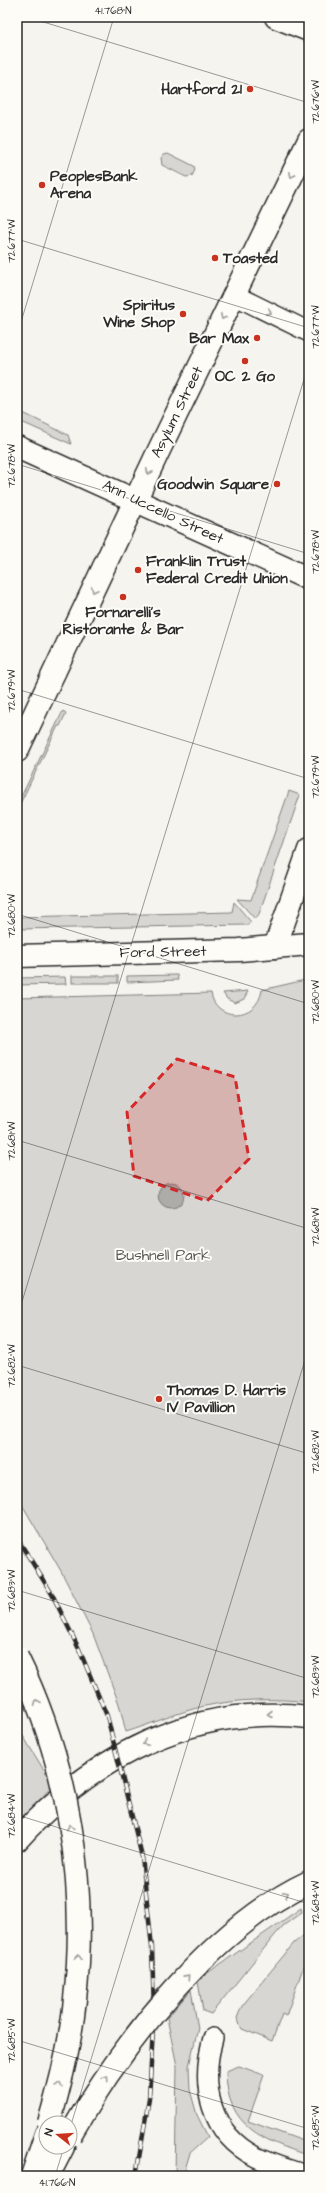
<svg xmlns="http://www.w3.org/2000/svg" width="326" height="2193" viewBox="0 0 326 2193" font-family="'Architects Daughter',sans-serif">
  <rect width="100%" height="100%" fill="#f5f4ef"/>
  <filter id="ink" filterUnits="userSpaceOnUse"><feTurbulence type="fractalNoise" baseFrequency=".025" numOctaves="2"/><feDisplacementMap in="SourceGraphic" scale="8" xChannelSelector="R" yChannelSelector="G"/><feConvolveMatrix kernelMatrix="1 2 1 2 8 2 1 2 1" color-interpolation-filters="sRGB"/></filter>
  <g filter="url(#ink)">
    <g fill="#d7d6d2" stroke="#81807e">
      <polygon points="168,153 194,166 195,170 192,176 186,177 162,165 161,158 164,154"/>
      <polygon points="17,410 68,435 71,444 17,420"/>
      <polygon points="63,711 66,713 60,726 58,726 17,810 17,805"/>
      <polygon points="289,791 300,795 259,914 255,919 237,899 251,900"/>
      <polygon points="234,902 251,922 248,925 17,929 17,917 232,912"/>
      <polygon points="177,975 178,980 127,982 127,976"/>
      <rect x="72" y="976" width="46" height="7"/>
      <polygon points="65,977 66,984 17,985 17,978"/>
      <path d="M309 979V1702C275 1698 239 1699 205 1706 178 1712 152 1724 126 1732L119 1704 93 1634 61 1571 17 1496V998L211 993C215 1021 257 1022 262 990Z"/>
      <polygon points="248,991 244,999 235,1003 227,999 223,993"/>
      <polygon points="17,1726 53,1785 17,1825"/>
      <polygon points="301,1908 302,1912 283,1926 275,1935 211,2014 203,2011 198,1982 206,1974"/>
      <polygon points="309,1931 309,1951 286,2016 282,2014 272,2041 242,2029 237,2018 242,2006 294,1943"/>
      <polygon points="191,1990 198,2028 189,2066 190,2090 197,2115 208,2137 190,2153 183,2176 175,2175 177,2066 167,2018"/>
      <path d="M239 2066 264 2075 248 2121 309 2143V2156C264 2140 226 2128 226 2071Z"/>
    </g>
    <circle fill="#adaca9" stroke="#797877" cx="171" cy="1195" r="13"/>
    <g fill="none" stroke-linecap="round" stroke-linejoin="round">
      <defs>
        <g id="minor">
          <polyline points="234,295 309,332"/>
          <path d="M213 2038C200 2085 209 2133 256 2157 272 2165 291 2170 308 2176"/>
        </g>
        <polyline id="tertiary" points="17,447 309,579"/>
        <g id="secondary">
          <polyline points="276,17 309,30"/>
          <polyline points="17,751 159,450 309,140"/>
          <polyline points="275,947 309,850"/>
        </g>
        <polyline id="primary" points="17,956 239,950 309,944"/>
        <g id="motorway">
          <path d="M17 1840C93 1756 194 1703 309 1717"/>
          <polyline points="32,2176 46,2134"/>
          <polyline points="48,2176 63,2147"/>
        </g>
      </defs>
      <use href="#minor" stroke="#2b2b2b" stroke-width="22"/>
      <use href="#tertiary" stroke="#2b2b2b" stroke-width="25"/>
      <use href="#secondary" stroke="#2b2b2b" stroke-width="25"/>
      <use href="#primary" stroke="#2b2b2b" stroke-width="25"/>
      <use href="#motorway" stroke="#2b2b2b" stroke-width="25"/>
      <use href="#minor" stroke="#fdfcf7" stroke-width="19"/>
      <use href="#tertiary" stroke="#fdfcf7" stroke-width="22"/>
      <use href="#secondary" stroke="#fdfcf7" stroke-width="22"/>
      <use href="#primary" stroke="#fdfcf7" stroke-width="22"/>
      <use href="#motorway" stroke="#fdfcf7" stroke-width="22"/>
      <defs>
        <polyline id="rail" points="17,1538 52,1594 79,1649 107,1716 142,1857 152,1947 154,2013 149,2098 136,2176"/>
      </defs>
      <use href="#rail" stroke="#2b2b2b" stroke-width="4.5"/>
      <use href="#rail" stroke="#fdfcf7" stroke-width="3" stroke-dasharray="9" stroke-linecap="butt"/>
      <defs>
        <g id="motorway-bridge">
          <path d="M17 1657C68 1761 88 1883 75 1999 71 2041 61 2082 49 2123"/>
          <path d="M70 2135C123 2043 212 1927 309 1882"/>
        </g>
      </defs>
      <use href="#motorway-bridge" stroke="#2b2b2b" stroke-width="25" stroke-linecap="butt"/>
      <use href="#motorway-bridge" stroke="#fdfcf7" stroke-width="22"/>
    </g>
    <defs><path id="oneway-chevron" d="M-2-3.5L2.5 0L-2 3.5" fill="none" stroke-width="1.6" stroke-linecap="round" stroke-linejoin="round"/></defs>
    <g stroke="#9e9e9b">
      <use href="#oneway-chevron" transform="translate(292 175) rotate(116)"/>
      <use href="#oneway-chevron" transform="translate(269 312) rotate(26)"/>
      <use href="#oneway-chevron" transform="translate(223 317) rotate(116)"/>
      <use href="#oneway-chevron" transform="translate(149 472) rotate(115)"/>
      <use href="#oneway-chevron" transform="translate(94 590) rotate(116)"/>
      <use href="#oneway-chevron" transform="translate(37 1702) rotate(-112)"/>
      <use href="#oneway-chevron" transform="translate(270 1714) rotate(-180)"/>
      <use href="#oneway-chevron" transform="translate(145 1743) rotate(154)"/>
      <use href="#oneway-chevron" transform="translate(70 1827) rotate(-99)"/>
      <use href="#oneway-chevron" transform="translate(286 1894) rotate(-28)"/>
      <use href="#oneway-chevron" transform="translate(78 1957) rotate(-88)"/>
      <use href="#oneway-chevron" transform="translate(187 1977) rotate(-48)"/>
      <use href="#oneway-chevron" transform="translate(106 2078) rotate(-56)"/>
      <use href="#oneway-chevron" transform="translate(59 2085) rotate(-76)"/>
    </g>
  </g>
  <path fill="#d62828" fill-opacity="0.2" stroke="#d62828" stroke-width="3" stroke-dasharray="8 5" stroke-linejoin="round" d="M177 1059 235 1077 249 1159 207 1201 134 1176 127 1112Z"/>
  <path fill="none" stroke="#2b2b2b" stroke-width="1" stroke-opacity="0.45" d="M27 17 309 103M17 239 309 328M17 335 114 17M17 464 309 554M17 689 309 779M17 914 309 1004M17 1140 309 1229M17 1318 309 363M17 1365 309 1454M17 1590 309 1679M17 1815 309 1904M17 2040 309 2129M70 2128 309 1347M55 2176 64 2147"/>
  <g fill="#c8321e" stroke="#fdfcf7" stroke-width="1.5">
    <circle cx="250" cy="89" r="4"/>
    <circle cx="42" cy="185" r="4"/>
    <circle cx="215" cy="258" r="4"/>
    <circle cx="183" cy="314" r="4"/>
    <circle cx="257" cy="338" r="4"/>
    <circle cx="245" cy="361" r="4"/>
    <circle cx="277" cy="484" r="4"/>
    <circle cx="138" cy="570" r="4"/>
    <circle cx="123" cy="597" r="4"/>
    <circle cx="159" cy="1399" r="4"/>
  </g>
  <g text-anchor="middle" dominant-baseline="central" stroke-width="4" stroke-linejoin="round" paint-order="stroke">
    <g font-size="15" font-weight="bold" fill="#2b2b2b" stroke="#fdfcf7" text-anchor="end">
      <text x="242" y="89">Hartford 21</text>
      <text x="50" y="176" text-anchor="start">PeoplesBank<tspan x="50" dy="17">Arena</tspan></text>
      <text x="223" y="258" text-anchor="start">Toasted</text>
      <text x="175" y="305">Spiritus<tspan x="175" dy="17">Wine Shop</tspan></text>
      <text x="249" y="338">Bar Max</text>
      <text x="245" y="376" text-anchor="middle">OC 2 Go</text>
      <text x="269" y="484">Goodwin Square</text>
      <text x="146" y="561" text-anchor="start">Franklin Trust<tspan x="146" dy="17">Federal Credit Union</tspan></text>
      <text x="123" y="612" text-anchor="middle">Fornarelli's<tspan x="123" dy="17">Ristorante &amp; Bar</tspan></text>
      <text x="167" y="1390" text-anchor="start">Thomas D. Harris<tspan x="167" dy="17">IV Pavillion</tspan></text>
    </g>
    <g font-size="15" fill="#2b2b2b" stroke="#fdfcf7">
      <text transform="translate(177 412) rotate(-64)">Asylum Street</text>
      <text transform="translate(163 512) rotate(25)">Ann Uccello Street</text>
      <text transform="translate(163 952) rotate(-1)">Ford Street</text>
    </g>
    <g font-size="15" fill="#565655" stroke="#fdfcf7">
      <text x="163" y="1255">Bushnell Park</text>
    </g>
  </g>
  <rect width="326" height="2193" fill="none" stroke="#fdfcf7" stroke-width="44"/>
  <g transform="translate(58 2135) rotate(287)"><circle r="19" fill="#fdfcf7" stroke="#a9a8a5"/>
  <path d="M0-3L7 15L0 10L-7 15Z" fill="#c8321e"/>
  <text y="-6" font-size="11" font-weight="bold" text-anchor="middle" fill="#2b2b2b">N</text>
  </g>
  <rect x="22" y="22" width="282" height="2149" fill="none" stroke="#2b2b2b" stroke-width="1.5"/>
  <g font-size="10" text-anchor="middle" fill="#2b2b2b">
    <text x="113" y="14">41.768°N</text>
    <text transform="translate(315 102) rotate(-90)" y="4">72.676°W</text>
    <text transform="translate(11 241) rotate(-90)" y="4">72.677°W</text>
    <text transform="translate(315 327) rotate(-90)" y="4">72.677°W</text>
    <text transform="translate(11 466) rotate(-90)" y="4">72.678°W</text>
    <text transform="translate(315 552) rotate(-90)" y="4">72.678°W</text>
    <text transform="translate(11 691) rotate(-90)" y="4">72.679°W</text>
    <text transform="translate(315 777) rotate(-90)" y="4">72.679°W</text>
    <text transform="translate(11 916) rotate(-90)" y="4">72.680°W</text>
    <text transform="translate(315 1002) rotate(-90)" y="4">72.680°W</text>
    <text transform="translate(11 1141) rotate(-90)" y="4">72.681°W</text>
    <text transform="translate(315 1227) rotate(-90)" y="4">72.681°W</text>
    <text transform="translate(11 1366) rotate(-90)" y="4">72.682°W</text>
    <text transform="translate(315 1452) rotate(-90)" y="4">72.682°W</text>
    <text transform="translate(11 1591) rotate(-90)" y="4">72.683°W</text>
    <text transform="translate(315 1677) rotate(-90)" y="4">72.683°W</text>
    <text transform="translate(11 1816) rotate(-90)" y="4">72.684°W</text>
    <text transform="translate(315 1903) rotate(-90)" y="4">72.684°W</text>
    <text transform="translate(11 2041) rotate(-90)" y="4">72.685°W</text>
    <text transform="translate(315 2128) rotate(-90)" y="4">72.685°W</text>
    <text x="57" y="2186">41.766°N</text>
  </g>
</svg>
